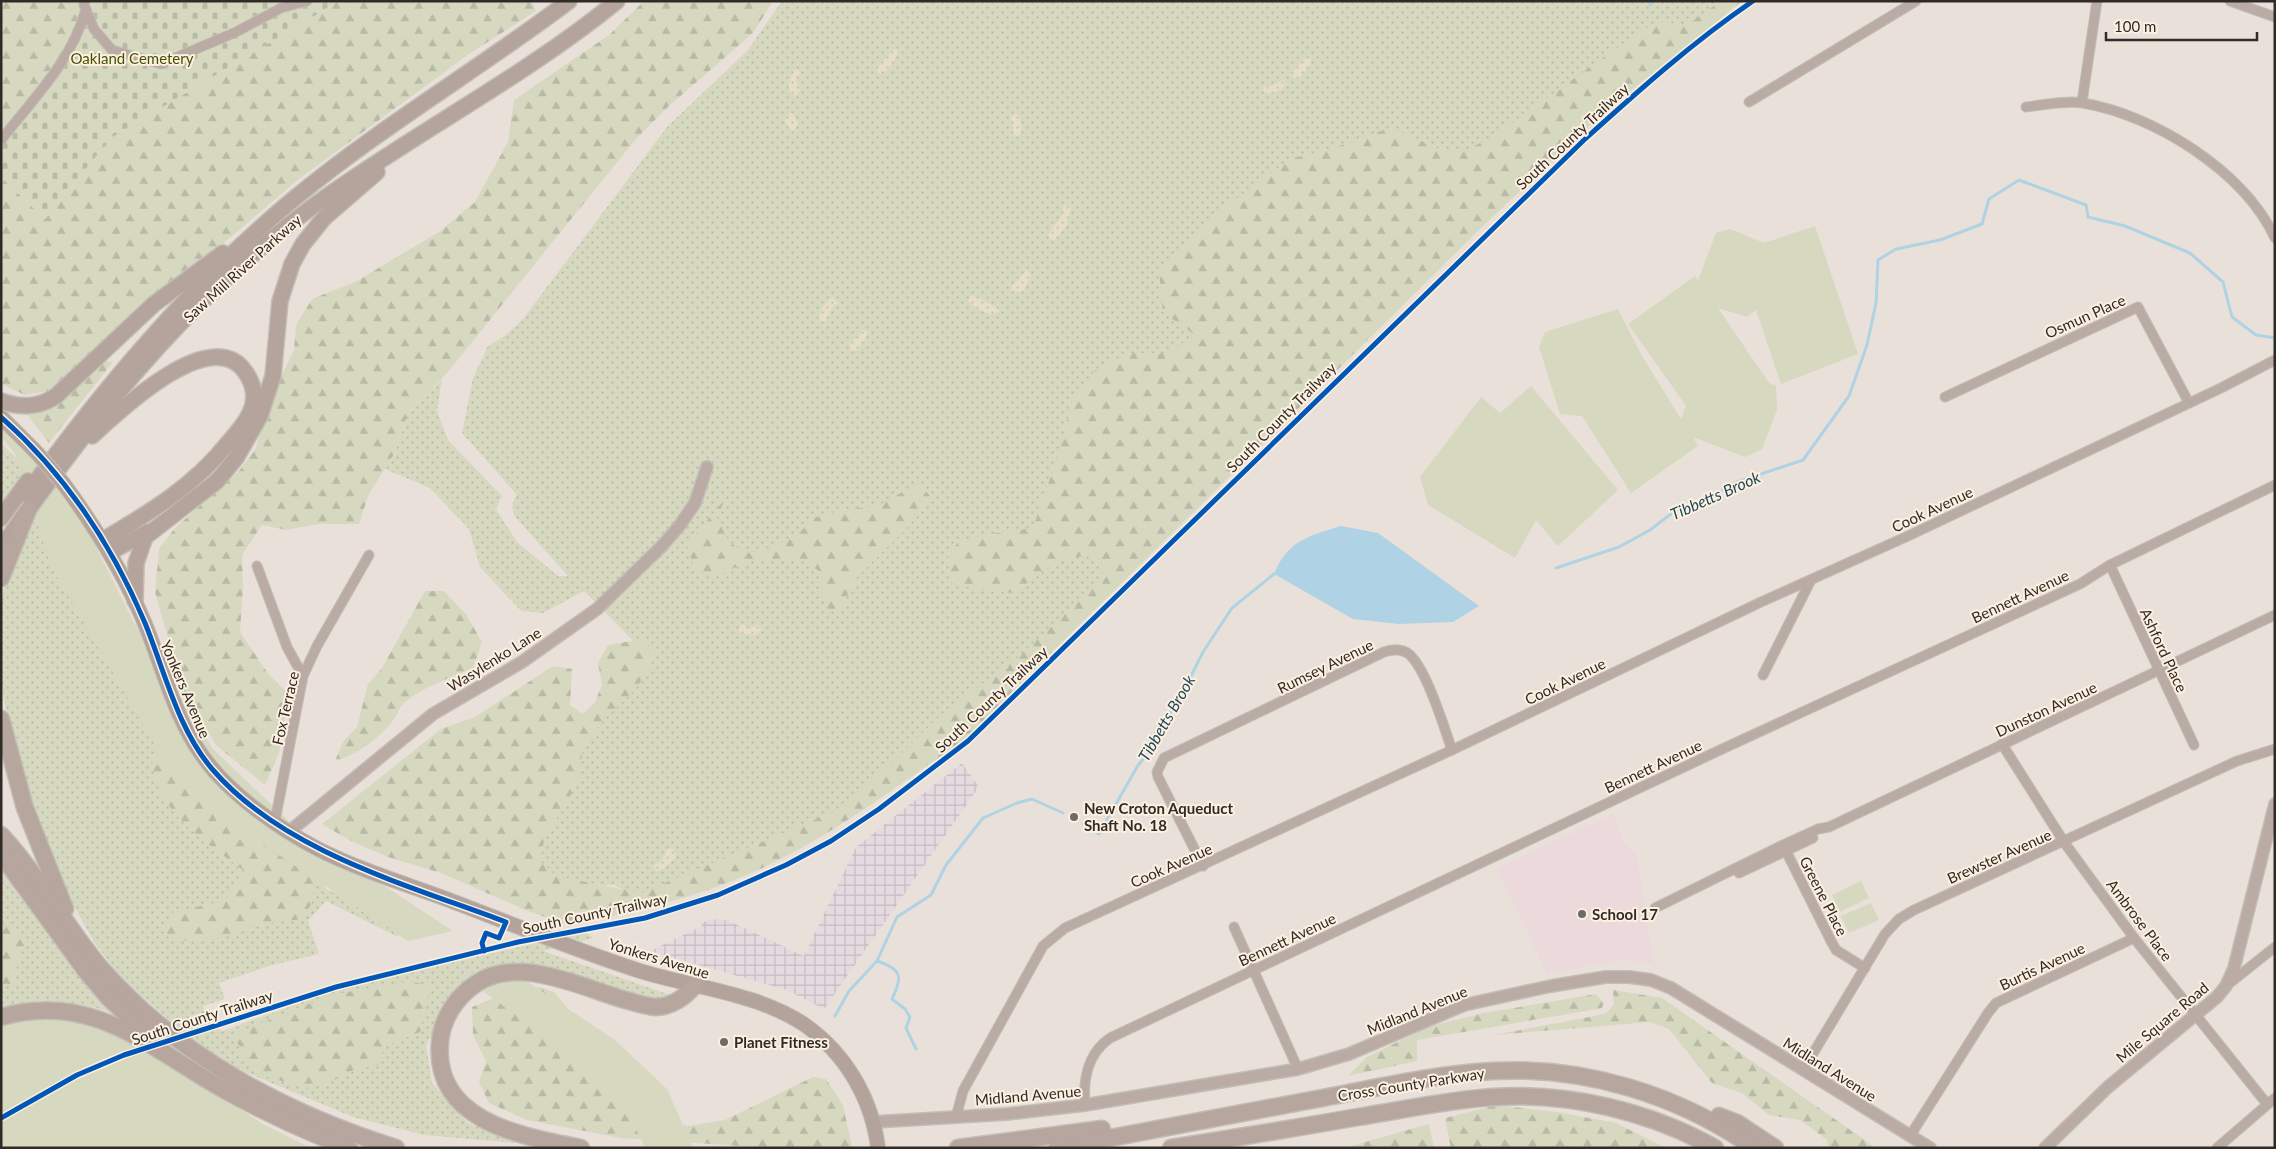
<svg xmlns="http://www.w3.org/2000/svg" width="2276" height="1149" viewBox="0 0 2276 1149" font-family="Lato,sans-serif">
  <defs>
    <pattern id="industrial-grid" width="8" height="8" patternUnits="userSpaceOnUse" patternTransform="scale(1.25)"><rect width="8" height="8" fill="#e6dae1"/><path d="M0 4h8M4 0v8" fill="none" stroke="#c6bbc1"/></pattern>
    <pattern id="grass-dots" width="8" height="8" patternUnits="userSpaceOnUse" patternTransform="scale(1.25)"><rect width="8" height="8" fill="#d6d8c0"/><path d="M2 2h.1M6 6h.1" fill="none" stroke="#b8baa5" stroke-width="1.8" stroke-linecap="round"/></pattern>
    <pattern id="forest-firs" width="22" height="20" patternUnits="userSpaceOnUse" patternTransform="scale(1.25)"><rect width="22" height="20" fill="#d6d8c0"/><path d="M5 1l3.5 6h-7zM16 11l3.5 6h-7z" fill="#b8baa5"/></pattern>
    <pattern id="sand-dots" width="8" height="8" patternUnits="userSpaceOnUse" patternTransform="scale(1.25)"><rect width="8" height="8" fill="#e7dec6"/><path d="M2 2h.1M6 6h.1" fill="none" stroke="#c6bfaa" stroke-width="1.8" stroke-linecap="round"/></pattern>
    <pattern id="cemetery-stones" width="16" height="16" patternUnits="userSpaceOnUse" patternTransform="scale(1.25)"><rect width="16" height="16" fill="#d6d8c0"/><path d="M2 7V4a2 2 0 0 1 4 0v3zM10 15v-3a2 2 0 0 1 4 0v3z" fill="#b8baa5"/></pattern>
  </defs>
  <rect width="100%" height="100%" fill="#e9e1d9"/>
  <polygon fill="url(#industrial-grid)" points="962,763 979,787 824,1009 787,990 650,951 702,926 701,923 711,919 727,920 804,956 856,847"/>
  <polygon fill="#ebd9db" points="1613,814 1624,843 1636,853 1654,965 1639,961 1619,960 1547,974 1497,868"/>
  <g fill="url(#grass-dots)">
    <path d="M782 1H1729L1585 118 1081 610 827 822 641 898 614 885 555 891 503 849 647 655 584 591 543 613 521 611 480 567 469 529 430 488 385 469 394 454 409 411 442 379 437 411 448 440 502 496 496 509 517 542 558 576H568L516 518C511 508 511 504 517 495L462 433 473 378 488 346 506 335 523 319 667 127 748 50Z"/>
    <polygon points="1,443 30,472 1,513"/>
    <polygon points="49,495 158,707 323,875 326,889 405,925 409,933 396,936 326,901 308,921 319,954 272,965 219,983 225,999 203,1006 207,1021 222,1031 325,994 363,983 584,932 594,938 543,951 673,996 662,1002 521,967 449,1001 426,1046 432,1083 468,1123 515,1143 424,1135 353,1117 245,1072 201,1047 123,980 94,942 59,879 27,804 9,731 1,680 1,603 9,564 23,533"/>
    <path d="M1 861 119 1015C80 1002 41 995 1 1008Z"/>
  </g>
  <g fill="url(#forest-firs)">
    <polygon points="1,1 90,1 83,32 48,89 1,137"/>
    <polygon points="339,1 532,1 536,11 469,54 299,179 191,271 115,330 49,391 25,395 1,384 1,177 45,219 111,138"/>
    <polygon points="644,1 773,1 753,33 669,106 635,140 447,373 409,411 394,454 369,494 359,524 317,524 286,530 262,525 242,555 243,587 240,632 269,675 289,694 279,753 265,785 217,746 184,693 155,592 159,549 175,528 239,471 256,448 266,409 294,350 296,325 312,299 355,282 439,232 475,202 508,142 514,100 609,35"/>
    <path d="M1721 1H1742L1603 113 1484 225 962 741C886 794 811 852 724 884 681 901 634 910 589 922L568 925 528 911 441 873 388 857 351 841 322 824 441 729 475 717 553 666 572 669 570 705 583 714 595 702 602 685 598 663 608 645 644 639 655 655 648 671 634 691 605 718 583 748 578 783 544 840 540 861 556 876 641 893 833 812 887 767 946 710 1015 660 1101 581 1102 560C1064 547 1042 572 1014 593L987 591 952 583 947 559 958 542 990 534 1033 528 1057 458 1072 402 1094 371 1128 353H1167L1195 335 1163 312 1159 272 1214 215 1290 159 1331 149 1392 127 1434 148 1467 150 1492 137 1642 30 1662 22 1687 25Z"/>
    <polygon points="104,361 113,362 49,443 25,412 53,404 77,387"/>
    <polygon points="918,483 930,496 909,526 855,579 840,612 830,611 820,590 821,572 800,560 752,560 711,578 694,568 687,545 725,499 717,518 729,542 746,553 764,550 796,536 814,518 842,510 878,506"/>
    <path d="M425 591H444L466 614 482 642 473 668C450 678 424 686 404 703 399 707 398 714 394 719 380 738 357 755 335 761L343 742 357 727 368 684 382 668Z"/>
    <path d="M173 752 315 871 312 903 301 919C286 921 269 922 255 927 223 936 197 950 165 934L171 913 226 900 243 870C205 841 154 811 152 758Z"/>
    <polygon points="1,923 9,927 25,943 17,963 14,985 1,985"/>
    <polygon points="410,981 431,986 420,1032 385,1046 378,1065 353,1070 334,1080 307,1088 267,1077 240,1057 240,1046 229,1036 331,995"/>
    <polygon points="541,987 555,993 582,1026 668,1121 688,1126 725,1120 813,1077 826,1079 843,1105 852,1147 771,1148 621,1138 527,1120 489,1103 479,1082 486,1061 473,1035 472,1007 512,990"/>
    <polygon points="1613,990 1662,998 1876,1148 1828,1148 1827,1140 1800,1120 1769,1115 1742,1093 1712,1083 1669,1029 1650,1022 1494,1035 1605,1014 1614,1005"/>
    <polygon points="1596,994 1604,1003 1602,1008 1417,1040 1417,1061 1348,1076 1367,1057 1428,1027 1484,1013"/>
    <polygon points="1497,1105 1557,1112 1616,1123 1666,1148 1451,1148 1445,1118"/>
    <polygon points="1429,1124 1434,1148 1346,1148 1351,1146"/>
  </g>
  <g fill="url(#sand-dots)">
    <path d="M894 49 898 51C896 60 889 71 880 74L876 70 878 67Z"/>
    <polygon points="1307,57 1311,59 1310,65 1299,78 1293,78 1292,72"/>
    <polygon points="797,69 800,72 796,81 800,91 796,96 790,93 789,85 793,71"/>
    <polygon points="1282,80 1286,83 1282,89 1271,94 1263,91 1264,86 1273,86"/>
    <polygon points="790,113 793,113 798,124 794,131 789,129 785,121"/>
    <path d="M1014 114 1019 115C1021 121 1023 133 1018 137L1012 134 1014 127 1011 119Z"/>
    <polygon points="1064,205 1071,208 1066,227 1055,240 1050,240 1048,235 1062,215"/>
    <polygon points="1027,270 1031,275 1024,290 1018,292 1012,291 1012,286"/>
    <path d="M971 296C979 296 987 304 997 307L999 312 991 315 975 307 968 301Z"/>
    <path d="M833 298 838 303 833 305 826 321 822 322 819 319C820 311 825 301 833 298Z"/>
    <path d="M862 329 867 332C867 339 860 344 858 350L851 351 849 344 860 335Z"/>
    <polygon points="742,624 750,629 758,625 762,629 756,635 741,633 738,630"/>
    <polygon points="668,848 674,850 676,857 663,869 656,871 653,866 662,861"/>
  </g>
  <polygon fill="url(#cemetery-stones)" points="90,1 339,1 111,138 45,219 1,177 1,137 48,89 83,32"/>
  <g fill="#d6d8c0">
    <polygon points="1815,226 1858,354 1781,384 1756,310 1747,317 1718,308 1769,383 1776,386 1777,410 1762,449 1745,457 1693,437 1698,446 1631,493 1582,416 1560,414 1539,347 1545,332 1618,309 1642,356 1681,419 1686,406 1628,324 1695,276 1698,280 1716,233 1730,229 1764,243"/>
    <polygon points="1531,386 1618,490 1558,546 1536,520 1515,558 1428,505 1420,477 1481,397 1500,413"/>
    <polygon points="1,406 61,477 134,623 213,749 296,828 453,931 408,941 223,818 167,766 51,566 15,454 1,436"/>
    <polygon points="1861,881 1869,898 1840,912 1832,895"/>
    <polygon points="1871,903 1879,920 1849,933 1841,916"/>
    <path d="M504 966 615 1040 667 1089 693 1148H645C622 1085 514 1014 460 975Z"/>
    <polygon points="13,1015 68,1015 95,1023 155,1055 263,1124 311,1148 1,1148 1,1024"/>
  </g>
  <path fill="#afd3e4" d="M1341 526 1378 533 1479 606 1453 622 1399 624 1353 619 1274 574C1288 540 1309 536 1341 526Z"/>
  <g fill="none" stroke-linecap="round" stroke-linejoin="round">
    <g stroke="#afd3e4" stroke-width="3">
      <polyline points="1650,1 1650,5"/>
      <polyline points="1556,568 1619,547 1650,530 1680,507 1698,504 1737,482 1803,460 1849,396 1867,345 1876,303 1878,260 1896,249 1940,240 1982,224 1989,199 2019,180 2086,205 2088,217 2125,226 2190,253 2223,282 2232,317 2256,335 2275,338"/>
      <polyline points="1083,824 1099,834 1137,767 1147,754 1151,739 1178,702 1203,652 1232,608 1274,574"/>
      <path d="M877 961C902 969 903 977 892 999L905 1009 910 1017 906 1028 916 1049"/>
      <polyline points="835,1016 849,991 877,961 897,917 931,895 946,865 983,818 1017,803 1032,799 1063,813"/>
    </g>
    <defs>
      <g id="minor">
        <polyline points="85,1 84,5 94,29 112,50 161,64 236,32 281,8 307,1"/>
        <polyline points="2230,1 2275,17"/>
        <polyline points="1749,102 1916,1"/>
        <polyline points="2082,102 2097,1"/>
        <path d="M2026 107C2043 105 2066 100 2083 103 2154 115 2244 171 2275 238"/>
        <path d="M1 140C33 99 72 61 86 9"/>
        <polyline points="1945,397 2138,307 2189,403"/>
        <polyline points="2110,565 2194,745"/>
        <polyline points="257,566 287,647 303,676"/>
        <polyline points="1763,675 1811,580"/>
        <polyline points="2002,744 2064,842 2134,938 2267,1104"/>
        <polyline points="275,821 303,676 317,646 369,555"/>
        <polyline points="1786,851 1831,941 1836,950 1865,968"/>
        <path d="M1203 866 1158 777 1157 772 1164 758 1384 652C1393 649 1403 649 1410 655 1427 671 1444 727 1452 750"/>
        <polyline points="1739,873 1813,838"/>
        <polyline points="1655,908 1783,845 1818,829 1829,827 2275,615"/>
        <polyline points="1234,927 1298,1069"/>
        <polyline points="2226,986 2275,947"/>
        <polyline points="1803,1070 1885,934 1899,919 1914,910 2237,761 2275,749"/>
        <path d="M1085 1105C1083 1079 1087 1054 1110 1038L1720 750 2080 584 2110 565 2275 485"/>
        <polyline points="956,1117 963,1091 1043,946 1065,928 1452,750 1761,602 1908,536 2221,388 2275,360"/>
        <polyline points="1910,1136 1988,1013 1996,1003 2134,938"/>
        <polyline points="2217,1148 2275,1098"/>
      </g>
      <g id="tertiary">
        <polyline points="290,831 433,714 522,662 597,609 662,546 680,525 695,503 707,467"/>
        <polyline points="873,1122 1007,1114 1085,1105 1298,1069 1349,1054 1464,1005 1551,986 1606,977 1629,977 1651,980 1671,988 1930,1148"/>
        <polyline points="2045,1148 2108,1087 2217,997 2226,986 2234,968 2275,804"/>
      </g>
      <g id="primary">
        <polyline points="1,417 37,453"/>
        <path d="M63 483C96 528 124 573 145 624 163 668 175 719 204 758 229 793 279 829 318 849 359 870 406 884 449 900 512 924 575 950 640 971 692 987 760 994 805 1025 846 1054 872 1099 878 1148"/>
      </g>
      <g id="trunk">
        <path d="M1 401C21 408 38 408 56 396L154 304 223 253"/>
        <path d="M92 436C119 411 213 321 246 373 254 385 257 399 250 413 245 424 236 434 228 443 194 486 149 513 103 540"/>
        <path d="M26 495C105 386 191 284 295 198 382 126 479 69 569 1"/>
        <polyline points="1,518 28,481"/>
        <path d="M1 549C23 515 48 483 72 451 143 357 223 271 319 202 416 132 524 77 617 1"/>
        <polyline points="110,552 147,532"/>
        <polyline points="135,601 136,563 145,537 217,481 236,458 260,416 273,376 280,301 292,264 303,244 324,218 377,172"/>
      </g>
      <g id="motorway">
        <polyline points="1,578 28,510"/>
        <polyline points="1,719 25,808 65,909"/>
        <path d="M1 835C38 875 64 924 99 966 176 1055 284 1113 396 1148"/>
        <polyline points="1,854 86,971 109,998 147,1034"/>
        <path d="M1 1017C91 991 148 1046 221 1088 262 1111 305 1131 349 1148"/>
        <polyline points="1719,1116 1737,1123 1775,1148"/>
        <path d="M581 1148C522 1136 433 1122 440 1042 442 1018 457 996 477 983 518 956 579 986 622 999 633 1002 644 1006 655 1007 671 1007 685 997 694 986"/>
        <polyline points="958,1148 1102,1129"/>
        <path d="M1057 1148C1140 1132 1223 1116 1306 1101 1368 1090 1431 1074 1493 1071 1585 1066 1679 1095 1754 1148"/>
        <path d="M1171 1148C1234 1138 1296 1128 1358 1117 1403 1110 1447 1100 1493 1097 1568 1092 1649 1111 1715 1148"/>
      </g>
    </defs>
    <use href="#minor" stroke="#c2bdb7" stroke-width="11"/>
    <use href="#tertiary" stroke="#c2bdb7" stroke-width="14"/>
    <use href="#primary" stroke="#c2bdb7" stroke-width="16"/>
    <use href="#trunk" stroke="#c2bdb7" stroke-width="18"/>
    <use href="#motorway" stroke="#c2bdb7" stroke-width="19"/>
    <use href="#minor" stroke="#baaca5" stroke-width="9"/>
    <use href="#tertiary" stroke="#baaca5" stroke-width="11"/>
    <use href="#primary" stroke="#b3a39a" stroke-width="14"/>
    <use href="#trunk" stroke="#b4a49c" stroke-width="15"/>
    <use href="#motorway" stroke="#b6a69d" stroke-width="16"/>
    <defs>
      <polyline id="primary-bridge" points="37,453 63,483"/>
    </defs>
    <use href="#primary-bridge" stroke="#c2bdb7" stroke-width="16" stroke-linecap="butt"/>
    <use href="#primary-bridge" stroke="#b3a39a" stroke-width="14"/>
    <defs>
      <g id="cycleway">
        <path d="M1 417C64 473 112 545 145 623 165 672 178 730 213 770 284 852 408 885 506 922L499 938 486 933 482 943 484 951"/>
        <path d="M1 1118 77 1075 124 1055 336 987 518 942 645 918 718 895 786 865 831 841 879 809 968 741 1584 140C1638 91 1693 42 1753 1"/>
      </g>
    </defs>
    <use href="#cycleway" stroke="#fdf0e0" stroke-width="8"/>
    <use href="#cycleway" stroke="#0057b8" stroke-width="5"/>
  </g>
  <g fill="#716b65" stroke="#fdf0e0" stroke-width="2">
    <circle cx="1074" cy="817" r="5"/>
    <circle cx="1582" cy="914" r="5"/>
    <circle cx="724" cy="1042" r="5"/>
  </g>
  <g text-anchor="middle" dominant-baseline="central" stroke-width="4" stroke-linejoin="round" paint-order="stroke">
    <g font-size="15" fill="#445200" stroke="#fdf0e0">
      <text x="132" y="58">Oakland Cemetery</text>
    </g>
    <g font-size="15" fill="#302b26" stroke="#fdf0e0">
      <text transform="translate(1572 136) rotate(-43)">South County Trailway</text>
      <text transform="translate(242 268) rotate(-42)">Saw Mill River Parkway</text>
      <text transform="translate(2085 316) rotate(-24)">Osmun Place</text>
      <text transform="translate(1281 417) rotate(-45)">South County Trailway</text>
      <text transform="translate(1932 509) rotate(-25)">Cook Avenue</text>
      <text transform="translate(2020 596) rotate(-25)">Bennett Avenue</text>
      <text transform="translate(2164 650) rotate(65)">Ashford Place</text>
      <text transform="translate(494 659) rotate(-32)">Wasylenko Lane</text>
      <text transform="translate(1325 666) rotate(-26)">Rumsey Avenue</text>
      <text transform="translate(1565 681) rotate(-26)">Cook Avenue</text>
      <text transform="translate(186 689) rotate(67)">Yonkers Avenue</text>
      <text transform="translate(991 699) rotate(-43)">South County Trailway</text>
      <text transform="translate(285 708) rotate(-77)">Fox Terrace</text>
      <text transform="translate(2046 709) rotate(-25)">Dunston Avenue</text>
      <text transform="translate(1653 766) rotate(-25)">Bennett Avenue</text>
      <text transform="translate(1999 856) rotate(-24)">Brewster Avenue</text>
      <text transform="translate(1171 865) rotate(-24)">Cook Avenue</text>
      <text transform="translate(1824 896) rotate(63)">Greene Place</text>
      <text transform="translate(595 913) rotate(-12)">South County Trailway</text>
      <text transform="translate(2140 920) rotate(53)">Ambrose Place</text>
      <text transform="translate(1287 939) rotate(-25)">Bennett Avenue</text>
      <text transform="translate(659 958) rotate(17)">Yonkers Avenue</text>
      <text transform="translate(2042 966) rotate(-25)">Burtis Avenue</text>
      <text transform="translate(1417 1010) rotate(-22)">Midland Avenue</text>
      <text transform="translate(202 1017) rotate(-18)">South County Trailway</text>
      <text transform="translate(2162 1022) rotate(-40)">Mile Square Road</text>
      <text transform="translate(1830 1069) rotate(32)">Midland Avenue</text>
      <text transform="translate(1411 1084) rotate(-9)">Cross County Parkway</text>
      <text transform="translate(1028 1095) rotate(-5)">Midland Avenue</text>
    </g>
    <g font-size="15" font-weight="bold" fill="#302b26" stroke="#fdf0e0" text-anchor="start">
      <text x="1084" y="808">New Croton Aqueduct<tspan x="1084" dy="17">Shaft No. 18</tspan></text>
      <text x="1592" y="914">School 17</text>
      <text x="734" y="1042">Planet Fitness</text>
    </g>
    <g font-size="16" font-style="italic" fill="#1c495c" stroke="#fdf0e0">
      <text transform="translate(1715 495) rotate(-24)">Tibbetts Brook</text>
      <text transform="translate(1166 718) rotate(-60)">Tibbetts Brook</text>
    </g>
  </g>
  <rect width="2276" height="1149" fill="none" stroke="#302b26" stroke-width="5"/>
  <path d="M2106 32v8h151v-8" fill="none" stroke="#302b26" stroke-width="2.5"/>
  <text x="2114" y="32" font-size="15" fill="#302b26" stroke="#fdf0e0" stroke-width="4" paint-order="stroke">100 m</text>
</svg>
